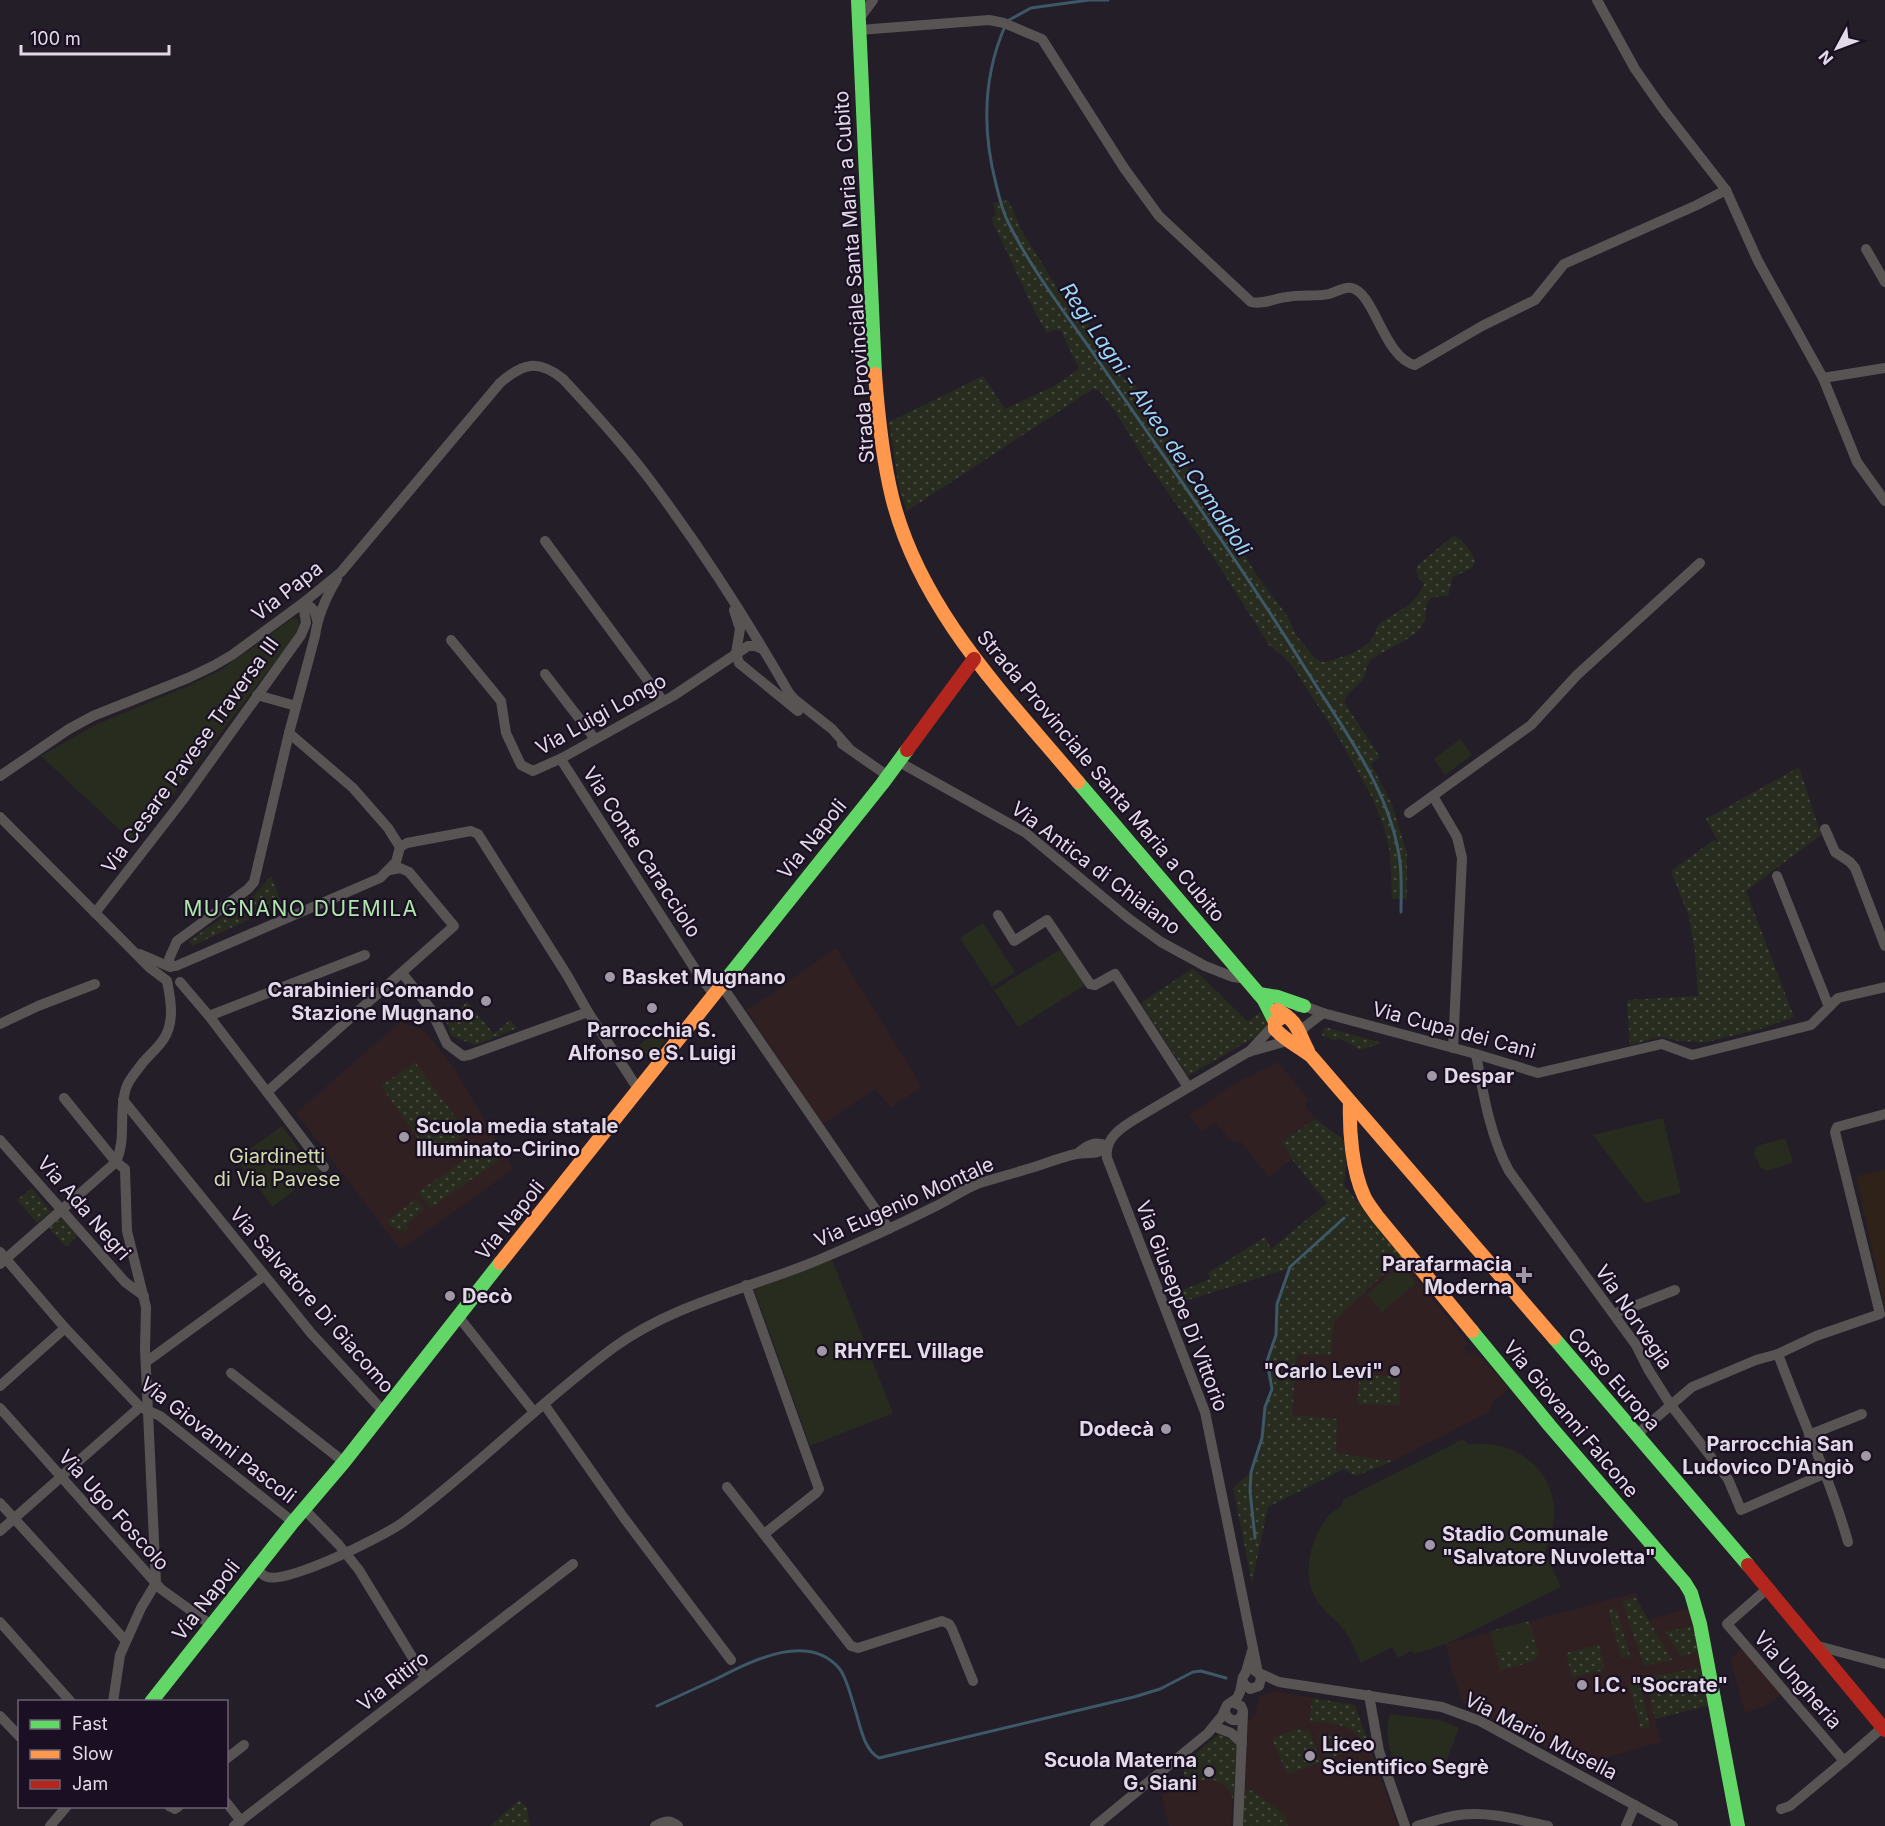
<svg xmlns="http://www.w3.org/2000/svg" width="1885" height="1826" viewBox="0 0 1885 1826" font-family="Inter,sans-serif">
  <defs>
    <pattern id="grass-dots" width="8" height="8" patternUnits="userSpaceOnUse" patternTransform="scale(1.5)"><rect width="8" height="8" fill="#282c1f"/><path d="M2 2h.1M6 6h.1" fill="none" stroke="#474a40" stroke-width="1.8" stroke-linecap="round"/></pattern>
  </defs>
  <rect width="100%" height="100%" fill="#241e29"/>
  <polygon fill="#2e2219" points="1885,1170 1885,1308 1856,1176"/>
  <g fill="#312022">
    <polygon points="836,948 922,1087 891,1107 875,1089 822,1125 746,1009 755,1005"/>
    <polygon points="400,1022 425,1031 456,1071 513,1169 401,1250 296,1113"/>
    <polygon points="1278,1062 1309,1100 1305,1105 1315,1119 1282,1142 1292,1159 1269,1177 1241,1142 1231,1141 1215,1122 1202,1132 1189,1115 1232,1085"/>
    <polygon points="1401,1259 1468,1343 1463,1348 1469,1354 1474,1350 1509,1388 1493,1402 1489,1412 1393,1461 1335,1453 1292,1415 1297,1354"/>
    <polygon points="1637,1592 1643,1621 1690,1608 1711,1705 1655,1719 1661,1742 1579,1765 1463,1703 1450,1664 1446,1644"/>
    <polygon points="1743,1648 1786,1690 1768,1705 1745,1713 1730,1659"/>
    <polygon points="1273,1691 1355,1705 1398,1826 1243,1826 1248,1722 1256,1713 1258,1697"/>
    <polygon points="1237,1743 1231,1826 1169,1826 1161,1794 1170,1793 1170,1785 1185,1781 1183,1764"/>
  </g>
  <g fill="url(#grass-dots)">
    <path d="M1008 200 1022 231 1075 317 1082 313 1096 339 1100 342 1123 378 1125 380 1131 378 1211 506 1231 532 1256 574 1288 617 1296 635 1314 657 1321 662H1326C1340 657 1359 653 1370 642 1376 635 1374 627 1382 622 1398 611 1417 604 1424 584 1419 578 1414 573 1418 565L1453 536C1464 539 1472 552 1475 562L1472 568 1453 577 1448 596C1416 595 1432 610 1422 626 1412 641 1384 649 1371 660 1365 666 1367 675 1362 681 1355 688 1347 693 1344 702L1380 757 1371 764 1392 804 1407 854V899H1392L1390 852 1383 824 1372 797 1340 740 1293 667 1284 657 1269 645 1212 555 1145 460 1115 411 1103 395 1099 391 1093 389 907 511 899 489 889 422 983 376 1005 409 1054 386 1079 369 1061 331 1054 330 1047 333 1035 312 991 218 996 215 993 203Z"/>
    <polygon points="1799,767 1821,835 1746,891 1794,1017 1760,1029 1707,1042 1679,1041 1660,1037 1630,1045 1627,1000 1698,996 1695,952 1689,917 1671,871 1714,840 1719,843 1706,819"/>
    <polygon points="271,876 282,904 192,946 189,941 254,895"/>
    <polygon points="1193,968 1248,1022 1260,1012 1270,1024 1255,1037 1188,1076 1141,1003"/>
    <polygon points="467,1002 494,1034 510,1020 517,1028 476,1045 451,1036 446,1020"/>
    <polygon points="1325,1027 1382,1043 1360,1050 1341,1039 1332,1040 1322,1035"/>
    <polygon points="415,1062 467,1133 432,1158 381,1086"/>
    <polygon points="1315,1119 1348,1143 1344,1185 1402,1257 1334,1321 1331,1355 1297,1354 1292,1415 1337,1419 1336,1453 1393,1461 1356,1476 1344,1469 1268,1507 1252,1583 1233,1488 1251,1472 1262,1438 1265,1407 1272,1389 1267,1363 1276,1335 1277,1304 1290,1268 1175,1304 1172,1294 1210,1279 1208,1273 1265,1237 1271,1249 1327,1203 1292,1159 1282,1142"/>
    <polygon points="490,1142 499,1156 498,1161 430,1208 418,1192"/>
    <polygon points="32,1188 51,1211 37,1223 17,1200"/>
    <path d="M416 1199 425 1209 406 1224 410 1229C400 1234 393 1228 387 1221Z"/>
    <polygon points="61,1217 78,1235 66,1247 49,1228"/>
    <polygon points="1360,1375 1400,1376 1400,1405 1357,1404"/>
    <polygon points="1635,1597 1672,1660 1644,1666 1622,1601"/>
    <polygon points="1616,1608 1630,1656 1622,1658 1608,1610"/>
    <polygon points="1529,1621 1539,1654 1532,1662 1500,1670 1491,1631"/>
    <polygon points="1694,1626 1699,1652 1681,1656 1665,1632"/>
    <polygon points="1599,1645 1605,1670 1572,1677 1566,1653"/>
    <polygon points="1702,1667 1711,1705 1655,1719 1646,1678"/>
    <polygon points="1639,1681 1650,1727 1641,1729 1629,1684"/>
    <path d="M1312 1698 1355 1705 1368 1742 1363 1744C1353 1722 1332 1724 1310 1721Z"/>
    <polygon points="1296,1729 1309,1731 1321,1762 1287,1774 1272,1739"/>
    <polygon points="1318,1733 1346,1738 1353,1750 1326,1759"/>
    <path d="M1219 1734 1237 1743 1233 1799C1226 1776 1204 1780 1185 1781L1183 1764Z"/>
    <polygon points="1245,1790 1253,1791 1284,1814 1288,1826 1243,1826"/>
    <polygon points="519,1800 527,1807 530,1826 490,1826"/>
  </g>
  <g fill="#282c1f">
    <polygon points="293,618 298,619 299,625 295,636 135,844 41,756 95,725 188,686 221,670"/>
    <polygon points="1460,739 1472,755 1445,775 1434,759"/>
    <polygon points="983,923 1015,972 992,987 960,938"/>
    <polygon points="1061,949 1085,985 1018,1027 994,990"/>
    <polygon points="655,1026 668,1037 651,1058 638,1048"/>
    <polygon points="1663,1118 1681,1193 1645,1203 1593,1135"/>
    <polygon points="282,1126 299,1150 308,1152 321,1169 273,1207 236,1159"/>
    <polygon points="1785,1138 1793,1162 1768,1171 1760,1167 1754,1153 1757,1146"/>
    <polygon points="832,1260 893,1413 810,1446 754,1289"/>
    <polygon points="1401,1265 1416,1283 1382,1312 1367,1295"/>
    <path d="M1463 1439 1469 1445C1509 1438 1550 1464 1554 1507 1556 1522 1549 1539 1545 1553L1561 1587 1446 1644 1414 1654 1411 1651 1398 1658 1392 1647 1361 1663C1355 1651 1350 1635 1341 1626 1334 1618 1324 1612 1318 1602 1301 1577 1309 1543 1326 1519 1330 1513 1338 1509 1343 1504V1500Z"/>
    <polygon points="1527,1623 1533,1644 1496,1654 1490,1633"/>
    <path d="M1390 1714 1440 1720 1459 1728 1446 1762 1396 1772C1390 1753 1384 1733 1390 1714Z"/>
    <polygon points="1192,1762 1218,1765 1216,1779 1190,1776"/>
  </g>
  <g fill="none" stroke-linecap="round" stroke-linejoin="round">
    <g stroke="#3d5867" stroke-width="3">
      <polyline points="1009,20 1031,8 1089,0 1108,0"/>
      <path d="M1005 26C983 77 982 130 996 184 999 197 1002 210 1008 222 1033 273 1070 319 1102 366 1170 466 1241 565 1305 668 1342 728 1391 790 1400 862 1402 879 1401 896 1401 912"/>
      <polyline points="1255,1538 1250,1491 1251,1472 1262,1438 1265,1407 1272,1389 1267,1361 1276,1335 1277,1304 1290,1267 1344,1218"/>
      <path d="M657 1706C677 1697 696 1688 716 1679 750 1662 807 1631 839 1668 847 1678 850 1694 854 1706 860 1724 863 1749 879 1758L1134 1697 1160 1689 1193 1672 1201 1671 1226 1678"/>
    </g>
    <g stroke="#585454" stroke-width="10">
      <polyline points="1597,0 1635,69 1663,109 1726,190 1758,261 1823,378 1857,462 1885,501"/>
      <polyline points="859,19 873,0"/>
      <path d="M859 30 989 20 1004 23 1042 39 1124 168 1159 216 1251 302C1264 305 1275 298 1287 297 1301 294 1316 297 1329 294 1336 292 1345 286 1352 288 1375 294 1384 358 1415 365L1482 326 1535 300 1564 264 1697 205 1726 190"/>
      <polyline points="1866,249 1885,282"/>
      <polyline points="1823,378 1885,368"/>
      <polyline points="545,541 663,701"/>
      <polyline points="734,610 740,629 736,653 739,663 798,711"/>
      <polyline points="451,640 501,701 506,733 521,765 533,771 562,758 673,696 748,646 755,646 762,649"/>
      <polyline points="545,674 595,739"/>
      <polyline points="257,695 296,706"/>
      <polyline points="289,733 353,788 388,828 400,847"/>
      <polyline points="842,744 888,776"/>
      <polyline points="562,758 562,761 695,969 714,995"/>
      <polyline points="899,762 1026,833 1128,918 1161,942 1205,966 1233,977 1240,978 1243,976"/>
      <path d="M0 776 69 729 93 716 188 678 213 666 232 655 303 603 341 572 500 383C523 363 538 359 563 379 592 410 621 442 647 476 699 545 746 618 789 693L794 699 832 729 848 747"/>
      <polyline points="1433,796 1457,837 1462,858 1453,1048"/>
      <polyline points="1409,813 1531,725 1577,675 1700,563"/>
      <polyline points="0,817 150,968 166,980"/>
      <polyline points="1825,829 1835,852 1850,862 1855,868 1885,946"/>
      <polyline points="400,847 407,843 471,831 478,834 567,975 588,1012 638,1089"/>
      <polyline points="1777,876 1829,1007"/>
      <path d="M95 913 182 801 301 635 306 623 303 603C313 607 315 610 317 620"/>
      <polyline points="998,915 1014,941 1047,920 1090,984 1095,985 1115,974 1188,1087"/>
      <polyline points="140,954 170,967"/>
      <polyline points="176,966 380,878 396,862 400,847"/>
      <path d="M171 967 169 959 177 941 248 889 254 882 289 733 315 636C318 614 326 597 337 579"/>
      <polyline points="402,973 430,1008 447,1044 463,1056 469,1055 588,1012"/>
      <polyline points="180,982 209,1016 324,1167"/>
      <polyline points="722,986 889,1229"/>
      <polyline points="1298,1007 1304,1006 1323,1013 1476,1054 1538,1073 1662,1044 1692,1055 1811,1025 1838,998 1885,987"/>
      <polyline points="209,1016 365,955"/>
      <polyline points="0,1024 38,1006 95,984"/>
      <polyline points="1299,1033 1306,1026 1323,1013"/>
      <polyline points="1249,1052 1274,1025"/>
      <path d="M1476 1054C1483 1093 1490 1136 1509 1171L1636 1345 1648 1369 1670 1404 1728 1479 1741 1510 1826 1473"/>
      <polyline points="267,1092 454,926 409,872 400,868 390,870"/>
      <polyline points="64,1098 116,1162 125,1169 127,1231 146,1307 145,1349 156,1583 141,1608 120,1655 113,1702"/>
      <polyline points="123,1100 311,1333 383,1411"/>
      <polyline points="0,1140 125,1282 144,1296"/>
      <polyline points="0,1252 65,1328 140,1407 160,1416 293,1522"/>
      <path d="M0 1264 116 1162C127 1138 118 1112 126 1088 129 1079 136 1072 141 1065 148 1056 157 1049 163 1040 175 1023 171 1000 167 981"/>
      <polyline points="746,1285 819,1489 816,1493 764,1534"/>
      <polyline points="1614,1314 1675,1290"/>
      <polyline points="458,1316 534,1412"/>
      <path d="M1778 1354C1801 1417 1830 1478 1848 1542"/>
      <polyline points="146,1362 264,1276"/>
      <polyline points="231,1373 344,1462"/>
      <polyline points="0,1386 65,1328"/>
      <polyline points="544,1404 624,1518 731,1660"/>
      <polyline points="0,1408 161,1589 211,1625"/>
      <polyline points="1636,1435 1692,1387 1756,1360 1778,1354 1816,1336 1880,1314 1835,1132 1837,1127 1885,1114"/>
      <polyline points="1809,1435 1862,1414"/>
      <polyline points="65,1473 140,1407"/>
      <polyline points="727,1487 851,1646 858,1648 942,1621 949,1624 952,1629 973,1681"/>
      <polyline points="0,1503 126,1641"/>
      <polyline points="304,1509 339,1545 359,1570 425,1678"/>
      <polyline points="0,1531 61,1477"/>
      <path d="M256 1568C259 1571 263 1576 267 1577 290 1583 382 1537 402 1523 475 1469 540 1402 613 1348 676 1302 753 1288 823 1258 861 1242 898 1225 934 1207 949 1200 962 1190 977 1184 996 1178 1015 1173 1034 1167 1047 1163 1062 1157 1076 1154 1088 1152 1098 1156 1107 1146 1095 1140 1086 1146 1077 1154"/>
      <polyline points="1767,1589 1727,1624 1844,1761 1883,1727"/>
      <polyline points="0,1622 71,1702"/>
      <polyline points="1814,1645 1885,1664"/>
      <path d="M1258 1673 1205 1412 1107 1158C1104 1138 1122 1127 1137 1118L1248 1052 1287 1041"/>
      <polyline points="1259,1673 1279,1682 1442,1707 1480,1721 1673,1826"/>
      <polyline points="1243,1683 1250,1689 1259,1686 1261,1678 1259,1673 1255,1671"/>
      <polyline points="1369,1695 1379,1751 1405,1826"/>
      <path d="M1225 1711C1227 1720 1235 1723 1241 1717L1243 1711 1241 1706 1232 1702"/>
      <polyline points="0,1716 20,1737"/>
      <polyline points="1218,1728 1231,1733 1242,1743"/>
      <polyline points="226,1759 244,1745"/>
      <polyline points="226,1802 241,1821"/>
      <polyline points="169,1806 175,1809 179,1806"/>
      <polyline points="1781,1809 1790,1806 1844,1761"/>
      <polyline points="50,1826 67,1806"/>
      <polyline points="234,1826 573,1564"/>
      <path d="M655 1826C664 1821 670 1819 678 1826"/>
      <polyline points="1095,1826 1208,1733 1222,1716 1227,1705 1237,1698 1240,1692 1243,1677 1246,1672 1252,1651"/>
      <polyline points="1238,1826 1243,1714"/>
      <path d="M1417 1826C1431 1822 1445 1817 1459 1815 1489 1811 1519 1820 1548 1826"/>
      <polyline points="1626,1826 1635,1805"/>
    </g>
    <g stroke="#63d668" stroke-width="14">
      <polyline points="858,0 875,374"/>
      <polyline points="1078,782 1264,1000 1275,1022"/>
      <polyline points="724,982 882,784 907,750"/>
      <polyline points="1259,994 1278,997 1304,1006"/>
      <polyline points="1472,1331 1550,1426 1685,1583 1691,1593 1700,1624 1738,1826"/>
      <polyline points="1554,1338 1748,1565"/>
      <polyline points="151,1702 293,1522 344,1462 500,1263"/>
    </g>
    <g stroke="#ff974d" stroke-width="14">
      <path d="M875 374C878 415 882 456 892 497 920 610 1005 695 1078 782"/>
      <path d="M1277 1010C1299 1022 1297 1030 1308 1051"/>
      <path d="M1285 1015 1275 1022V1029C1285 1040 1299 1047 1311 1056L1554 1338"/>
      <path d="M1350 1102C1349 1130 1352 1170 1364 1196 1367 1203 1373 1210 1377 1216L1472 1331"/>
      <polyline points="500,1263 724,982"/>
    </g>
    <g stroke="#b3261e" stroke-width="14">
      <polyline points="907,750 974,659"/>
      <polyline points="1748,1565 1885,1730"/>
    </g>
  </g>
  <g fill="#a098a4" stroke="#1b1023" stroke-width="2">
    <circle cx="610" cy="977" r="6"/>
    <circle cx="486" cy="1001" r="6"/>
    <circle cx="652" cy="1008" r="6"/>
    <circle cx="1432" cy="1076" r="6"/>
    <circle cx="404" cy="1137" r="6"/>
    <path d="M1521 1266h6v6h6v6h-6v6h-6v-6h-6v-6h6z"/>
    <circle cx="450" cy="1296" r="6"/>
    <circle cx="822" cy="1351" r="6"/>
    <circle cx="1395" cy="1371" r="6"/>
    <circle cx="1166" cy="1429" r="6"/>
    <circle cx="1866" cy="1456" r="6"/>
    <circle cx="1430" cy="1545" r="6"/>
    <circle cx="1582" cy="1685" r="6"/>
    <circle cx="1310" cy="1756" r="6"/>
    <circle cx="1209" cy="1772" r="6"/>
  </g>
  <g text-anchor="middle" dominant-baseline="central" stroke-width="4.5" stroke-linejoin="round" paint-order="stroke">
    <g font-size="20" fill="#e2dae7" stroke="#1b1023">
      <text transform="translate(854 277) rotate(-94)">Strada Provinciale Santa Maria a Cubito</text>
      <text transform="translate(287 591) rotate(-38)">Via Papa</text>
      <text transform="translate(601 714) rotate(-29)">Via Luigi Longo</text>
      <text transform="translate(190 755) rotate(-54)">Via Cesare Pavese Traversa III</text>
      <text transform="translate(1101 776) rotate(50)">Strada Provinciale Santa Maria a Cubito</text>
      <text transform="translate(812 839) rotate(-51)">Via Napoli</text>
      <text transform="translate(642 852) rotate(57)">Via Conte Caracciolo</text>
      <text transform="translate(1096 868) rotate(37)">Via Antica di Chiaiano</text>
      <text transform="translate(1454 1030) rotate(15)">Via Cupa dei Cani</text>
      <text transform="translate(904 1202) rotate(-24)">Via Eugenio Montale</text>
      <text transform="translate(84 1208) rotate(49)">Via Ada Negri</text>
      <text transform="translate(510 1220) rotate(-51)">Via Napoli</text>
      <text transform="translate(312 1300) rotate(49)">Via Salvatore Di Giacomo</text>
      <text transform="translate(1182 1306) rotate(69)">Via Giuseppe Di Vittorio</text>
      <text transform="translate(1634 1317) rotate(56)">Via Norvegia</text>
      <text transform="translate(1614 1379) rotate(49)">Corso Europa</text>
      <text transform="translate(1571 1419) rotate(50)">Via Giovanni Falcone</text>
      <text transform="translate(218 1440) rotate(38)">Via Giovanni Pascoli</text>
      <text transform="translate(114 1510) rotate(48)">Via Ugo Foscolo</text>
      <text transform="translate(206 1600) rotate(-52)">Via Napoli</text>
      <text transform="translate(1798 1680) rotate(49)">Via Ungheria</text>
      <text transform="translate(393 1681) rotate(-38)">Via Ritiro</text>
      <text transform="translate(1541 1736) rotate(27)">Via Mario Musella</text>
    </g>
    <g font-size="20" font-weight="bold" fill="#e2dae7" stroke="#1b1023" text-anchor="start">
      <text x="622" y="977">Basket Mugnano</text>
      <text x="474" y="990" text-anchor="end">Carabinieri Comando<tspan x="474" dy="23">Stazione Mugnano</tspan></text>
      <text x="652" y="1030" text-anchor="middle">Parrocchia S.<tspan x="652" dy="23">Alfonso e S. Luigi</tspan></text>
      <text x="1444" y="1076">Despar</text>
      <text x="416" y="1126">Scuola media statale<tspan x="416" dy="23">Illuminato-Cirino</tspan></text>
      <text x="1512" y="1264" text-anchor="end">Parafarmacia<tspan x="1512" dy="23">Moderna</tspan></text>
      <text x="462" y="1296">Decò</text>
      <text x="834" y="1351">RHYFEL Village</text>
      <text x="1383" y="1371" text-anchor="end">"Carlo Levi"</text>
      <text x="1154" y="1429" text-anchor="end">Dodecà</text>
      <text x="1854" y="1444" text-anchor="end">Parrocchia San<tspan x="1854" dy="23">Ludovico D'Angiò</tspan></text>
      <text x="1442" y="1534">Stadio Comunale<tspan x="1442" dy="23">"Salvatore Nuvoletta"</tspan></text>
      <text x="1594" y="1685">I.C. "Socrate"</text>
      <text x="1322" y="1744">Liceo<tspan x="1322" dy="23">Scientifico Segrè</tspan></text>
      <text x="1197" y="1760" text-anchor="end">Scuola Materna<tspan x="1197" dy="23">G. Siani</tspan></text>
    </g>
    <g font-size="20" fill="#cddea9" stroke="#1b1023">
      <text x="277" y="1156">Giardinetti<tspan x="277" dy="23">di Via Pavese</tspan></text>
    </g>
    <g font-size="21" font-style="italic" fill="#9ad6f3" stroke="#1b1023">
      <text transform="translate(1156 419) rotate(56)">Regi Lagni - Alveo dei Camaldoli</text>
    </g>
    <g font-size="21" letter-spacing="1.5" fill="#aee7ab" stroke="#1b1023">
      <text x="301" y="908">MUGNANO DUEMILA</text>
    </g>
  </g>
  <rect x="18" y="1700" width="210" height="108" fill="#1b1023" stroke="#6b6171" stroke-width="1.5"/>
  <rect x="30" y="1720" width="30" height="9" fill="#63d668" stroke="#6b6171" stroke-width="1.5"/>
  <text x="72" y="1730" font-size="18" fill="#e2dae7">Fast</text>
  <rect x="30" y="1750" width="30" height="9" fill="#ff974d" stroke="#6b6171" stroke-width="1.5"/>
  <text x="72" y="1760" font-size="18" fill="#e2dae7">Slow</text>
  <rect x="30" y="1780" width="30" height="9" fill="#b3261e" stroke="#6b6171" stroke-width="1.5"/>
  <text x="72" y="1790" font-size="18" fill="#e2dae7">Jam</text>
  <g transform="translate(1837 48) rotate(229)" stroke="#1b1023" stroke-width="4.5" paint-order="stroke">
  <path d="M0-4.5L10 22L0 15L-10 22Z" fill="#e2dae7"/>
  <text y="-9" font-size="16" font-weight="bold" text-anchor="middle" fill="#e2dae7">N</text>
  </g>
  <path d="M21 45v9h148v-9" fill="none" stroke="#e2dae7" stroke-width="3"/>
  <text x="30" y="45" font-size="18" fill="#e2dae7" stroke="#1b1023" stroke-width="4.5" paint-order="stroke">100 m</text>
</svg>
